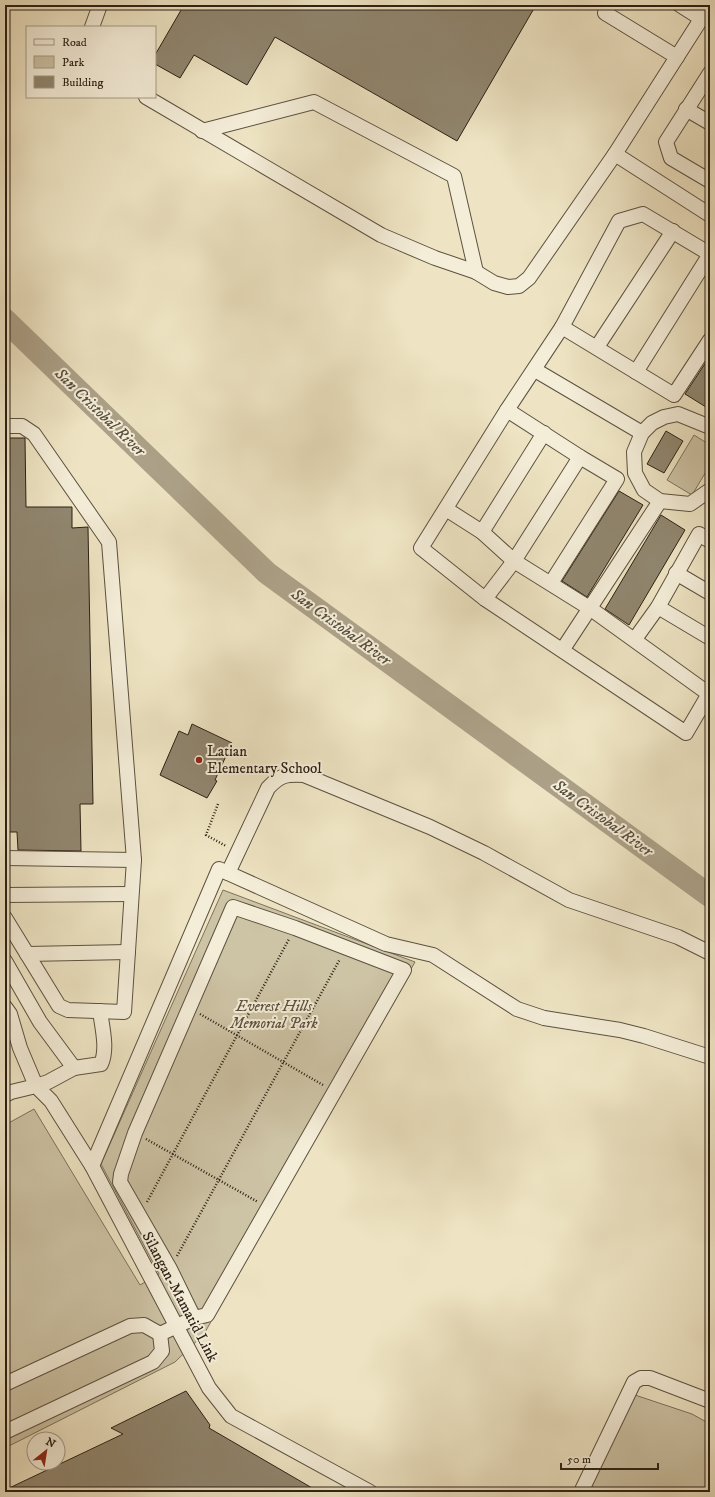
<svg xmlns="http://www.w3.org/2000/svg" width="715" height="1497" viewBox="0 0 715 1497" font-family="'IM FELL DW Pica',serif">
  <rect width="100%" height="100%" fill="#eee4c3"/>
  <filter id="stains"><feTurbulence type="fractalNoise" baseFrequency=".005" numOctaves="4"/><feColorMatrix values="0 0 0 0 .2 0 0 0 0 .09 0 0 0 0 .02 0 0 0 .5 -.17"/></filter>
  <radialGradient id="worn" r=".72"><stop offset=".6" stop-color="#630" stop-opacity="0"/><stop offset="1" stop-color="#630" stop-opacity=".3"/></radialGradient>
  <g fill="#cdc3a5" stroke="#7c725c">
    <polygon points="694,435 710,445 710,465 692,495 667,480"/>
    <polygon points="223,890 415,962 204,1334 175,1362 5,1448 5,1125 34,1109 140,1285 159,1274 101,1164"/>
    <polygon points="626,1392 692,1414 710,1424 710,1492 582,1492"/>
  </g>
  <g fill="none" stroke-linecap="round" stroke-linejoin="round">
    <polyline stroke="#aca188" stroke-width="23" points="5,320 267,573 710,896"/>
  </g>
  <g fill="#90866f" stroke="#2b2014">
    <polygon points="184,5 536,5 457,141 275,37 247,85 194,55 180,78 155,64 155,55"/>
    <polygon points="710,356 710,401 706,407 685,394"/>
    <polygon points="666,431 683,441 664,473 647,464"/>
    <polygon points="5,438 25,438 26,507 72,507 72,528 88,527 93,804 80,804 81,851 18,850 17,832 5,832"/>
    <polygon points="619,491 643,505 587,597 562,581"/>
    <polygon points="661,515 685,530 629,625 605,609"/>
    <polygon points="192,724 232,743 215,780 217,781 207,798 160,775 179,731 188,735"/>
    <polygon points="186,1391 210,1425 209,1428 319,1492 5,1492 5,1490 123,1434 111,1428"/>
  </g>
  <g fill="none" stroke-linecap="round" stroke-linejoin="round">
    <defs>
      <g id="minor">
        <polyline points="609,5 605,13 677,57"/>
        <polyline points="680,5 702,19"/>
        <polyline points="92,27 100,5"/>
        <polyline points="710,73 666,142 671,158 710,181"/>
        <polyline points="146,97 381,235 435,258 476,272 494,283 508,287 519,286 529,278 615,154 710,5"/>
        <polyline points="686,109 710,123"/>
        <polyline points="202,131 314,102 454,176 476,272"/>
        <polyline points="615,154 710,215"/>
        <polyline points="710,254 643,214 619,221 562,327 507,410 421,548 485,599 686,733 710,692"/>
        <polyline points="562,327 674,395 710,340"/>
        <polyline points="597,347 673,231"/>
        <polyline points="535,370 642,433"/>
        <polyline points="636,372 710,254"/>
        <polyline points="507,410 580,457 617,479 551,583"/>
        <polyline points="5,426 22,426 34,434 109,542 134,860 124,1012 68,1010 59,1006 5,918"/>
        <polyline points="710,427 678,414 664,417 652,423 642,433 634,452 635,473 644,490 660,501 690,504 710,490"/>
        <polyline points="446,509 482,532 514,561 591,609 709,694"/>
        <polyline points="482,532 544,433"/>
        <polyline points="676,573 710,593"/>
        <polyline points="485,599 514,561 580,457"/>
        <polyline points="658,607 710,638"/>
        <polyline points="635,639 658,607 699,534 710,541"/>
        <polyline points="563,649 660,501"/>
        <polyline points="5,858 134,860"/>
        <path d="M228 873 268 788C280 775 286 774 304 775L430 827 484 853 569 900 678 937 710 953"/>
        <polyline points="5,895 131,894"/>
        <polyline points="27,954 128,952"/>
        <polyline points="5,961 40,1022 74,1068"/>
        <path d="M5 1007 10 1014 20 1048 36 1086 48 1082 74 1068 101 1064C108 1049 102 1027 100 1011"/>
        <polyline points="5,1095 11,1092 36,1086 51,1101 92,1166 209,1388 231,1416 370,1492"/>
        <polyline points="92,1166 219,869 386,944 433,955 517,1009 544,1018 620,1030 644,1036 710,1057"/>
        <polyline points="160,1334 194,1318 207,1315 404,970 295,928 233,907 135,1133 121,1174 120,1182 170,1269 194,1318"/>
        <polyline points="5,1384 130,1326 144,1325 160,1334"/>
        <polyline points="5,1432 153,1362 162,1351 160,1334"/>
        <polyline points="581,1492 634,1382 641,1378 650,1378 710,1401"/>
      </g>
    </defs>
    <use href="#minor" stroke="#5c5140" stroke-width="16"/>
    <g stroke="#2b2014" stroke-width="2.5" stroke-dasharray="1 2" stroke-linecap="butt">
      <polyline points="218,804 206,835 226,846"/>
      <polyline points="200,1014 323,1085"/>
      <polyline points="146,1139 258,1202"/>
      <polyline points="147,1202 289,939"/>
      <polyline points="177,1256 340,959"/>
    </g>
    <use href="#minor" stroke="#f4edd8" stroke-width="14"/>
  </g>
  <circle fill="#8f2418" stroke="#f4edd8" stroke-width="1.5" cx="199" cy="760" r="4"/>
  <g text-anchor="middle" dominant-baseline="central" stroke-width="4" stroke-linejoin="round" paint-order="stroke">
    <g font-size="15" fill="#2b2014" stroke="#f4edd8" text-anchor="start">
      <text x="207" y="751">Latian<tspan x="207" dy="17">Elementary School</tspan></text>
    </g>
    <g font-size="15" font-style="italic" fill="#5c5140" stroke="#f4edd8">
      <text x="274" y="1006">Everest Hills<tspan x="274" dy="17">Memorial Park</tspan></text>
    </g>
    <g font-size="15" fill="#2b2014" stroke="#f4edd8">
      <text transform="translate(180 1297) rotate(62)">Silangan-Mamatid Link</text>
    </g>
    <g font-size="16" font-style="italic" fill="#584d3d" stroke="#f4edd8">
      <text transform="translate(100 412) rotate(44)">San Cristobal River</text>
      <text transform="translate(341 627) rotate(36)">San Cristobal River</text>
      <text transform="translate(603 818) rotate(36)">San Cristobal River</text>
    </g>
  </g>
  <rect width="715" height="1497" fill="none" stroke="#eee4c3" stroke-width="20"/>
  <rect x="6" y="6" width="703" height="1485" fill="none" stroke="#2b2014" stroke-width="2"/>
  <rect x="10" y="10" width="695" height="1477" fill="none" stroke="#2b2014"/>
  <rect x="26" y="26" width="130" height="72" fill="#f4edd8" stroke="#a49b8a"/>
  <rect x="34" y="39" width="20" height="6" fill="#f4edd8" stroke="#a49b8a"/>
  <text x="62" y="46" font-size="12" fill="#2b2014">Road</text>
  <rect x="34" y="56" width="20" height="12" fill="#cdc3a5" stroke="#a49b8a"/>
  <text x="62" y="66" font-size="12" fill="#2b2014">Park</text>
  <rect x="34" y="76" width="20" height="12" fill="#90866f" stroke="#a49b8a"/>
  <text x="62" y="86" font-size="12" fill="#2b2014">Building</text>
  <g transform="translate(46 1451) rotate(30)"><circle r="19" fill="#f4edd8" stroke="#a49b8a"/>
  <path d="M0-3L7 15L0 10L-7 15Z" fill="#8f2418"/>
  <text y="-6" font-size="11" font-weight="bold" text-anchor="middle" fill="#2b2014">N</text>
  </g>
  <path d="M561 1463v6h97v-6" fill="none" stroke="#2b2014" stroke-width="2"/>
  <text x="567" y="1463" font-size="12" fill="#2b2014" stroke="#f4edd8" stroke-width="3" paint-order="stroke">50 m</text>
  <rect width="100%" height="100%" filter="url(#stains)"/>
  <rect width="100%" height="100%" fill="url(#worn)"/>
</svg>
